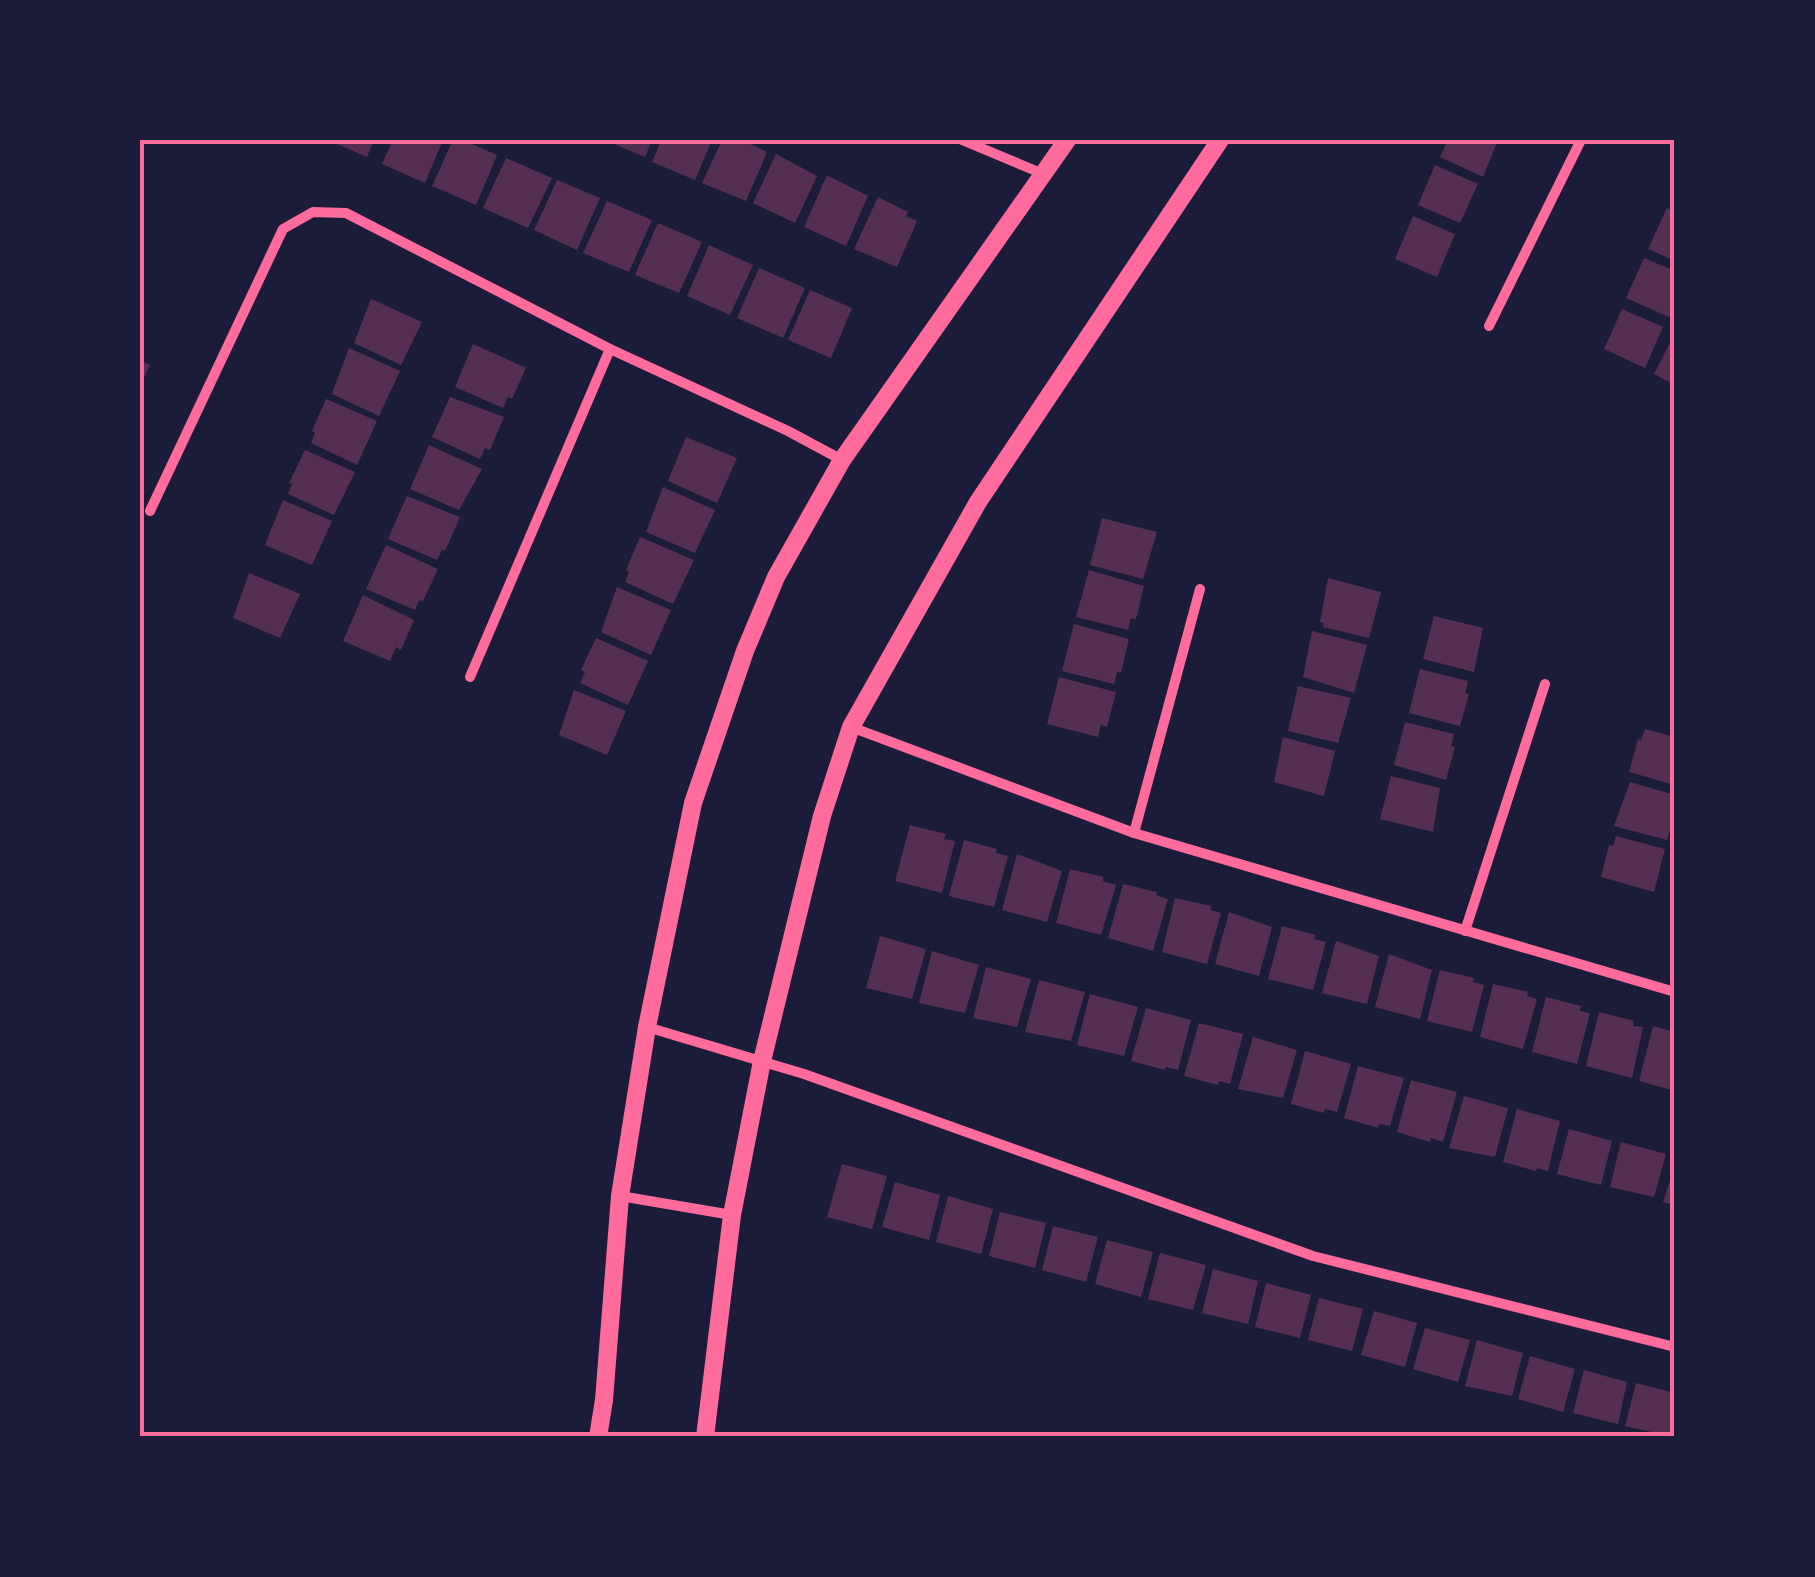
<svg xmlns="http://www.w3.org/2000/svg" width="1815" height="1577" viewBox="0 0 1815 1577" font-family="'Fira Sans Condensed',sans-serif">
  <rect width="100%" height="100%" fill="#1b1b3a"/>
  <g fill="#542f53">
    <polygon points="328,140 374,140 367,157"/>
    <polygon points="393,140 443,140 425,183 382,164"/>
    <polygon points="453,140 463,140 497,155 476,205 432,186"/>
    <polygon points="605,140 652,140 645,157"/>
    <polygon points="661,140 712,140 695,180 652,162"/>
    <polygon points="722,140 742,140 767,152 746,201 702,183"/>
    <polygon points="1448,140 1498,140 1483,177 1440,157"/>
    <polygon points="776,154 817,176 795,223 753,203"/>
    <polygon points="506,158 552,178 528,228 483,208"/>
    <polygon points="1435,165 1478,184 1460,223 1418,205"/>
    <polygon points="827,175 868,196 846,246 804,227"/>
    <polygon points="557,180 600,198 577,250 534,230"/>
    <polygon points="878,197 908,212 906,216 917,221 897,267 854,249"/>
    <polygon points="607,201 652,220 629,272 583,253"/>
    <polygon points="1667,208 1675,211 1675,261 1648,249"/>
    <polygon points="1413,216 1455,234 1437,277 1395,259"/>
    <polygon points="658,223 702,242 679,293 635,275"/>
    <polygon points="709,245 753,265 730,315 687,296"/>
    <polygon points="1644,258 1675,271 1675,305 1669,317 1626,298"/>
    <polygon points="759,268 805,288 783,338 737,318"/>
    <polygon points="810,290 852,308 831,358 788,340"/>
    <polygon points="371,299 422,322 401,365 354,343"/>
    <polygon points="1622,309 1663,327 1645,368 1604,349"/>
    <polygon points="1675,333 1675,381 1673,384 1654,374"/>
    <polygon points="473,344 526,368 512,399 508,397 503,408 455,387"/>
    <polygon points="349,348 400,371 379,416 332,394"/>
    <polygon points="140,361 150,365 140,386"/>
    <polygon points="450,397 504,417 490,450 485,448 480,459 432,437"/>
    <polygon points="326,399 377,421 357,465 311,443 315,433 312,431"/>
    <polygon points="686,437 737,458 717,503 668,481"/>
    <polygon points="429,445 482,469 459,510 410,489"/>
    <polygon points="305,450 355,472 334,515 288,494 292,484 289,483"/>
    <polygon points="663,487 715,510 695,553 646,532"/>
    <polygon points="407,496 460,517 445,551 442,550 437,560 388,539"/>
    <polygon points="283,500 332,521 312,565 265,545"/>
    <polygon points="1102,518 1157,532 1143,579 1090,565"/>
    <polygon points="640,537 694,560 673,604 625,582 629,572 626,570"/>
    <polygon points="386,545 438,569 423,601 419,600 415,610 366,589"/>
    <polygon points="1089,570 1144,586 1136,619 1131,618 1128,630 1076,617"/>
    <polygon points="249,573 300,594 280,638 233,618"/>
    <polygon points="1328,578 1381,592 1369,638 1323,627 1324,623 1320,622"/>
    <polygon points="617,587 671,610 651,655 601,632"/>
    <polygon points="363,595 414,620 401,650 396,647 390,661 343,641"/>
    <polygon points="1434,616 1483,628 1474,672 1423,659"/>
    <polygon points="1074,624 1129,639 1121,673 1117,672 1114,684 1062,671"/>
    <polygon points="1312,631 1367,645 1354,693 1303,677"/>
    <polygon points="596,638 648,661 628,705 580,683 585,672 581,670"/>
    <polygon points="1420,669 1468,681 1465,693 1469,694 1460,726 1409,713"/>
    <polygon points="1059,677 1116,692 1107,727 1101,725 1098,737 1047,724"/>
    <polygon points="1298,686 1351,698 1338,743 1288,731"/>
    <polygon points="574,690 626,711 607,755 559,735"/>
    <polygon points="1405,722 1454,734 1451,746 1455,747 1446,780 1394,765"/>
    <polygon points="1645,729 1675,737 1675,785 1629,772 1638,739 1641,740"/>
    <polygon points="1283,737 1335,751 1324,796 1274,782"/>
    <polygon points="1391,776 1440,788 1433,832 1380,819"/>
    <polygon points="1630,782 1675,795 1675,812 1667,840 1614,826"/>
    <polygon points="910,825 946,834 944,839 955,841 942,893 895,881"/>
    <polygon points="1616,836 1665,849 1654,892 1601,877 1609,845 1613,846"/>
    <polygon points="964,840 997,849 996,853 1008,856 994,907 949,896"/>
    <polygon points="1017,854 1062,871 1047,922 1002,910"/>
    <polygon points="1070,869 1103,877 1103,881 1116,885 1101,935 1056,923"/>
    <polygon points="1123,884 1157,892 1156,895 1168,899 1153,951 1108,938"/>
    <polygon points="1175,898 1211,906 1210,910 1221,913 1207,964 1162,952"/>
    <polygon points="1229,912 1272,927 1259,976 1215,964"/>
    <polygon points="1282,926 1316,935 1314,939 1326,942 1313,990 1268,979"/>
    <polygon points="880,936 926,949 912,999 866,988"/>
    <polygon points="1336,941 1379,956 1367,1004 1322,993"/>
    <polygon points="932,951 979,965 965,1013 919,1003"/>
    <polygon points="1389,954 1432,970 1420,1019 1375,1007"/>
    <polygon points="986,967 1031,979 1017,1027 973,1018"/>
    <polygon points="1440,970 1474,978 1473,982 1484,985 1472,1032 1427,1021"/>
    <polygon points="1039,980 1085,992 1071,1041 1025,1032"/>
    <polygon points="1493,984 1528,992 1527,996 1537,999 1523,1049 1480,1037"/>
    <polygon points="1090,994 1138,1007 1124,1056 1077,1045"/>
    <polygon points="1546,997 1581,1006 1580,1011 1590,1013 1577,1064 1532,1052"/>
    <polygon points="1146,1008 1191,1020 1178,1070 1166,1067 1165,1070 1131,1061"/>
    <polygon points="1599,1012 1634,1021 1633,1026 1643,1027 1632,1078 1586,1066"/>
    <polygon points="1199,1023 1243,1034 1230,1084 1219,1081 1218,1085 1184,1076"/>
    <polygon points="1653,1026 1675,1032 1675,1091 1639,1081"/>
    <polygon points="1253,1037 1297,1050 1283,1098 1238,1089"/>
    <polygon points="1305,1051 1351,1064 1337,1112 1325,1109 1324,1113 1291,1104"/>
    <polygon points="1358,1066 1404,1078 1390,1126 1379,1124 1378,1128 1344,1118"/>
    <polygon points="1411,1080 1457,1092 1443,1142 1431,1138 1430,1142 1397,1132"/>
    <polygon points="1464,1096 1508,1108 1495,1157 1449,1148"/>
    <polygon points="1517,1109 1560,1121 1548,1171 1537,1168 1536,1171 1503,1162"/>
    <polygon points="1569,1129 1612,1141 1601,1185 1557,1174"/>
    <polygon points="1621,1142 1666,1154 1654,1197 1610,1187"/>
    <polygon points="842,1164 887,1176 872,1229 827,1217"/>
    <polygon points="1675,1165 1675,1205 1663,1202"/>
    <polygon points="895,1182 940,1195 929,1240 882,1227"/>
    <polygon points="948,1196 993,1209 981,1254 936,1242"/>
    <polygon points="1000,1212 1046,1223 1035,1268 989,1256"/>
    <polygon points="1053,1226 1098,1237 1086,1282 1042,1270"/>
    <polygon points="1107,1240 1153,1252 1141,1297 1095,1284"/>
    <polygon points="1160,1253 1206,1265 1193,1310 1148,1299"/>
    <polygon points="1213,1269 1258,1281 1248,1324 1202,1313"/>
    <polygon points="1266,1283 1311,1295 1300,1338 1255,1327"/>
    <polygon points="1319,1298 1363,1309 1352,1351 1308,1340"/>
    <polygon points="1374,1311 1417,1323 1405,1367 1361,1355"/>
    <polygon points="1425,1328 1470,1340 1458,1382 1413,1369"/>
    <polygon points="1477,1340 1523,1353 1512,1396 1465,1386"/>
    <polygon points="1530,1356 1575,1369 1563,1412 1518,1399"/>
    <polygon points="1584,1370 1627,1382 1618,1424 1573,1413"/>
    <polygon points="1636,1383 1675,1393 1673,1437 1625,1426"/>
  </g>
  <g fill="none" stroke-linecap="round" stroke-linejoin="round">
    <g stroke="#ff6b9d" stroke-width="10">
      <polyline points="962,140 1041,173"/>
      <polyline points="1489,326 1581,140"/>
      <polyline points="150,511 283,229 313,212 346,213 610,349 788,431 842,460"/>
      <polyline points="470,677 610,349"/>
      <polyline points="851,727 1134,833 1675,992"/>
      <polyline points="1134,833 1200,589"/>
      <polyline points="1465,931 1545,684"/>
      <polyline points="647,1027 804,1074 1313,1256 1675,1347"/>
      <polyline points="620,1196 732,1215"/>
    </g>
    <g stroke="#ff6b9d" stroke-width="18">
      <polyline points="598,1437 604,1400 620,1196 647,1027 693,803 745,651 776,577 842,460 1067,140"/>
      <polyline points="705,1437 732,1215 762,1061 822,816 851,727 978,502 1220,140"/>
    </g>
  </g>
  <rect width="1815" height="1577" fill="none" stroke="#1b1b3a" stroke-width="285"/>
  <rect x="142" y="142" width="1530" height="1292" fill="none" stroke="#ff6b9d" stroke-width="4"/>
</svg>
